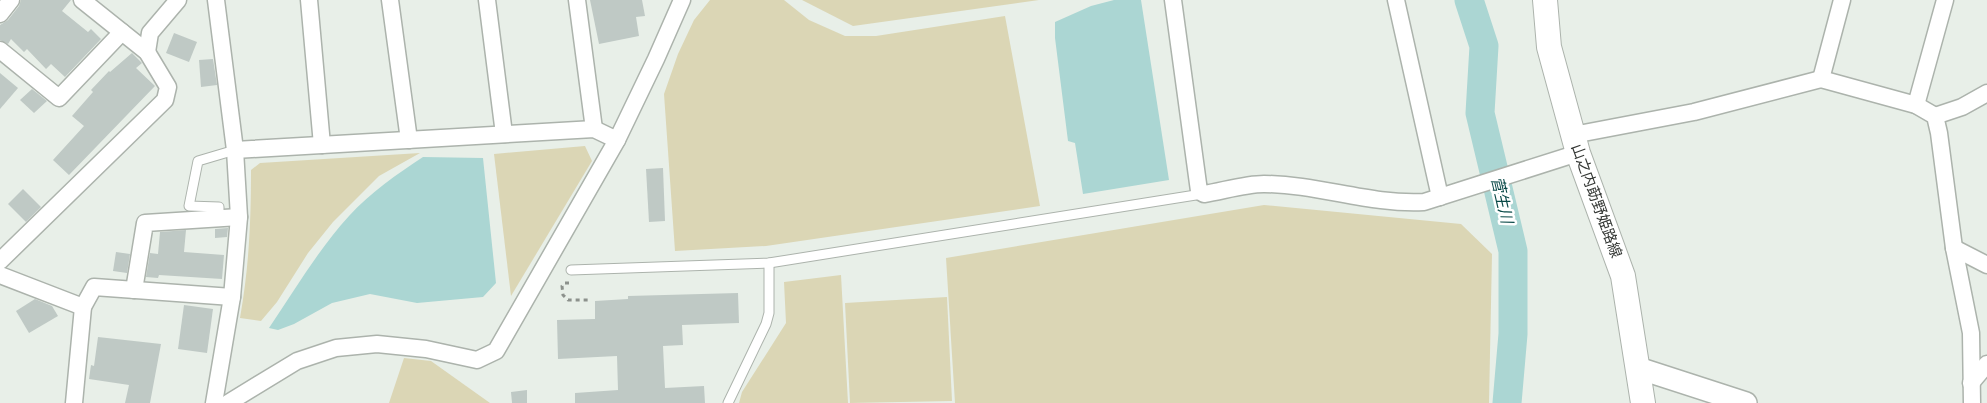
<svg xmlns="http://www.w3.org/2000/svg" width="1987" height="403" viewBox="0 0 1987 403" font-family="'Sofia Sans Condensed','Noto Sans JP',sans-serif">
  <rect width="100%" height="100%" fill="#e8efe8"/>
  <g fill="#dbd6b5">
    <polygon points="710,0 784,0 809,20 845,36 876,36 1005,16 1040,206 766,246 675,251 664,94 678,54 694,20"/>
    <polygon points="802,0 1039,0 853,26"/>
    <polygon points="585,146 592,161 511,296 494,154"/>
    <path d="M420 153 379 176 333 222 308 253 277 302 261 321 240 318C249 267 251 222 251 170L260 163Z"/>
    <polygon points="1264,205 1461,224 1492,254 1489,403 955,403 946,258"/>
    <polygon points="841,275 848,403 739,403 742,392 786,323 784,282"/>
    <polygon points="947,297 952,401 850,403 845,303"/>
    <polygon points="404,358 431,361 490,403 389,403"/>
  </g>
  <g fill="#abd6d3">
    <polygon points="1114,0 1141,0 1169,180 1083,194 1075,143 1068,141 1055,38 1055,22 1091,6"/>
    <path d="M423 157 483 158 496 283 483 297 417 303 370 294 332 303 294 324 278 330 269 328C294 291 318 250 349 216 370 193 397 174 423 157Z"/>
  </g>
  <g fill="none" stroke-linecap="round" stroke-linejoin="round">
    <polyline stroke="#abd6d3" stroke-width="29" points="1469,0 1484,46 1480,113 1513,251 1513,334 1507,403"/>
  </g>
  <g fill="#bfc9c5">
    <polygon points="21,0 71,0 62,11 88,32 91,29 101,39 65,77 51,64 46,69 27,49 24,52 11,39 8,44 0,40 0,25 8,20 19,6"/>
    <polygon points="590,0 642,0 645,16 636,17 639,36 599,44"/>
    <polygon points="174,33 197,42 189,62 166,53"/>
    <polygon points="132,53 142,63 136,68 155,86 69,175 53,160 84,126 72,116 93,92 91,90 109,71 110,72"/>
    <polygon points="213,59 217,85 201,87 199,60"/>
    <polygon points="0,73 18,88 0,109"/>
    <polygon points="32,89 47,101 34,113 20,100"/>
    <polygon points="663,168 665,221 649,222 646,169"/>
    <polygon points="23,189 41,207 26,222 8,204"/>
    <polygon points="228,228 227,237 215,238 215,229"/>
    <polygon points="186,230 184,252 224,255 222,279 159,275 158,278 146,277 150,253 158,254 160,232"/>
    <polygon points="116,252 130,254 127,273 113,271"/>
    <polygon points="738,293 739,323 682,325 683,345 663,346 665,388 704,386 705,403 575,403 575,393 618,390 617,356 558,359 557,320 595,319 595,301 628,299 628,296"/>
    <polygon points="35,299 52,306 58,316 29,333 16,311"/>
    <polygon points="184,305 213,309 207,353 178,349"/>
    <polygon points="98,337 161,344 150,403 125,403 129,385 89,379 91,365 94,366"/>
    <polygon points="527,390 527,403 512,403 511,392"/>
  </g>
  <g fill="none" stroke-linecap="round" stroke-linejoin="round">
    <defs>
      <g id="service">
        <polyline points="219,218 219,207 189,206 198,161 235,150"/>
        <polyline points="571,270 769,263 1202,194"/>
        <polyline points="728,403 766,324 769,313 769,263"/>
      </g>
      <g id="minor">
        <polyline points="309,0 322,145"/>
        <polyline points="390,0 409,140"/>
        <polyline points="487,0 504,134"/>
        <polyline points="577,0 594,129"/>
        <path d="M1173 0 1199 191 1204 194C1223 191 1245 184 1264 184 1318 184 1370 205 1424 202L1578 153"/>
        <polyline points="1396,0 1440,197"/>
        <polyline points="0,14 11,0"/>
        <polyline points="0,50 59,98 122,32"/>
        <polyline points="147,52 150,33 178,0"/>
        <polyline points="1821,79 1842,0"/>
        <polyline points="1916,105 1945,0"/>
        <polyline points="1935,116 1962,107 1987,93"/>
        <polyline points="1573,135 1694,112 1821,79 1916,105 1935,116 1939,133 1954,248 1971,333 1972,403"/>
        <polyline points="235,150 594,129 617,140"/>
        <polyline points="1954,248 1987,265"/>
        <polyline points="0,261 165,100 168,87 147,52 82,0"/>
        <polyline points="0,275 83,307"/>
        <polyline points="134,290 145,223 239,217"/>
        <polyline points="1971,383 1987,364"/>
        <polyline points="74,403 83,307 94,287 232,297"/>
        <polyline points="214,403 232,297 239,217 235,150 216,0"/>
        <polyline points="228,403 297,361 336,348 377,344 426,349 477,360 496,351 617,140 656,59 682,0"/>
      </g>
      <polyline id="tertiary" points="1638,368 1746,403"/>
      <polyline id="secondary" points="1545,0 1549,47 1578,153 1623,276 1643,403"/>
    </defs>
    <use href="#service" stroke="#acb3ac" stroke-width="11"/>
    <use href="#minor" stroke="#acb3ac" stroke-width="19"/>
    <use href="#tertiary" stroke="#acb3ac" stroke-width="24"/>
    <use href="#secondary" stroke="#acb3ac" stroke-width="26"/>
    <polyline stroke="#8c918c" stroke-width="3" stroke-dasharray="4 4" stroke-linecap="butt" points="569,283 565,283 562,286 563,295 568,300 589,300"/>
    <use href="#service" stroke="#fff" stroke-width="9"/>
    <use href="#minor" stroke="#fff" stroke-width="16"/>
    <use href="#tertiary" stroke="#fff" stroke-width="21"/>
    <use href="#secondary" stroke="#fff" stroke-width="24"/>
  </g>
  <g text-anchor="middle" dominant-baseline="central" stroke-width="5" stroke-linejoin="round" paint-order="stroke">
    <g font-size="15" fill="#343734" stroke="#fff">
      <text transform="translate(1596 201) rotate(70)">山之内莇野姫路線</text>
    </g>
    <g font-size="16" font-style="italic" fill="#094947" stroke="#fff">
      <text transform="translate(1501 200) rotate(77)">菅生川</text>
    </g>
  </g>
</svg>
